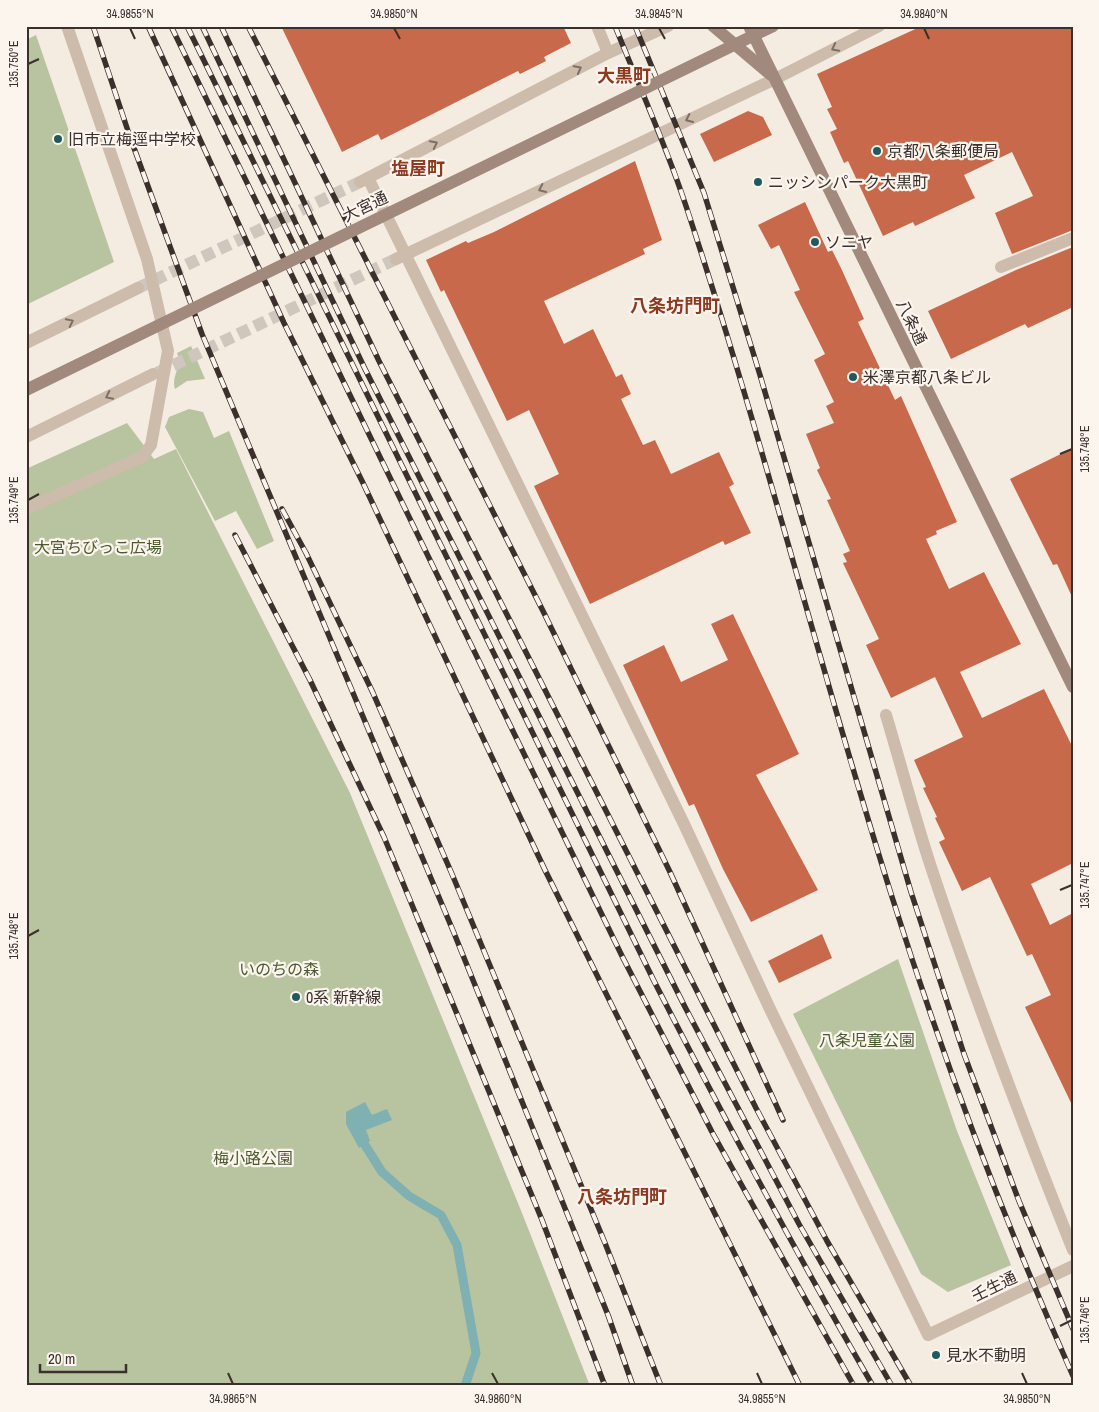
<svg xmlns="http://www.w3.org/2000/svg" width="1099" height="1412" viewBox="0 0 1099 1412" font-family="'Archivo Narrow','Noto Sans JP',sans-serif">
  <rect width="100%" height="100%" fill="#f4ebe1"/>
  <g fill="#b8c4a0">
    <polygon points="36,35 114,262 26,305 26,40"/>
    <path d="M191 346 205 379 187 381 175 389C171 375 183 366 177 353Z"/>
    <polygon points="189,409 203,412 214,438 229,431 274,541 257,549 236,511 215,521 165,427 169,417"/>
    <polygon points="127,423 154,459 176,449 350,793 522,1213 590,1386 26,1386 26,469"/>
    <polygon points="898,959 957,1131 1011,1265 948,1292 921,1274 793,1014"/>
  </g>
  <polygon fill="#7fb0b2" points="365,1102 372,1115 387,1109 392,1120 366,1130 370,1141 359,1148 346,1124 346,1112"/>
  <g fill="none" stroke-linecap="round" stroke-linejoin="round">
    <polyline stroke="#7fb0b2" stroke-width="9" points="365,1145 382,1172 409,1196 441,1215 457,1245 476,1353 465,1386"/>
  </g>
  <g fill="#c8694b">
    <polygon points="281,26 563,26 571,43 544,57 546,61 520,74 518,71 381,140 378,134 342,152"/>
    <polygon points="922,26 1073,26 1073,230 1012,254 995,213 1033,196 1012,152 964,175 975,198 915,226 913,222 883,236 848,161 844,163 830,132 837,129 827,109 832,107 817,74"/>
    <polygon points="748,111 763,117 772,135 714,162 700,134"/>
    <polygon points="635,161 662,240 643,249 645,254 544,301 564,344 593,329 616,377 622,374 631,394 621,399 643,445 655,440 671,474 719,452 734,484 729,487 751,533 725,545 723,541 590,604 534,486 559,474 529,410 507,421 444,290 441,292 426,260 466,241 468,243 494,232"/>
    <polygon points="805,202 828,252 832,250 841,268 864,319 858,322 895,400 901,396 957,522 936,531 937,534 926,539 949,589 984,572 1021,644 960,672 982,718 1044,689 1073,748 1073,863 1031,884 1050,925 1073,913 1073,1107 1025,1007 1051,995 1032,954 1027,956 990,877 962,891 939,842 945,839 935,818 937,817 923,788 926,787 914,760 963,737 935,677 891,698 866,645 879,639 843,563 847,562 843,554 850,551 827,500 831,499 817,470 820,468 806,434 834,423 826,406 834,402 814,360 825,354 794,292 800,290 779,245 771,249 758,225"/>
    <polygon points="1073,247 1073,307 1028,328 1025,324 951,359 928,311 1016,270"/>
    <polygon points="1073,448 1073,599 1057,564 1053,565 1010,479"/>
    <polygon points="733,614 799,754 756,775 818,890 751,922 723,869 694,804 689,806 623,665 664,645 681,682 728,660 711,624"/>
    <polygon points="822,934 832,958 779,983 768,961"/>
  </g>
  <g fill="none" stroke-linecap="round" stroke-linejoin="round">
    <g stroke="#cfc6bd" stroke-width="12" stroke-dasharray="12 6" stroke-linecap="butt">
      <polyline points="138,288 360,182"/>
      <polyline points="157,373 396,259"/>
    </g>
    <g stroke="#cdbbac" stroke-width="12">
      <polyline points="597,26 608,53"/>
      <polyline points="368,178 684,824 770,1009 928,1335 1073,1266"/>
      <polyline points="360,182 608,53 668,26"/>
      <polyline points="396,259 775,79 879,26"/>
      <polyline points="1001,267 1073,238"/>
      <polyline points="26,343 138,288"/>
      <polyline points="26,437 153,374"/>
      <polyline points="26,509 142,457 151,445 168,351 147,259 67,26"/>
      <path d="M886 715C901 765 914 815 930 864 973 994 1022 1122 1073 1250"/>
    </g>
    <g stroke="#a18a7d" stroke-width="12">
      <polyline points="713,26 771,75"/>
      <polyline points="749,26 1073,687"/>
    </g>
    <defs>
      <g id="rail">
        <polyline points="93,26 130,137 202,334 454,933 608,1315 633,1386"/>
        <polyline points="148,26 284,323 363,483 545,870 800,1386"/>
        <polyline points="171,26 622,956 712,1132 854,1386"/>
        <path d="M187 26 654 981C724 1118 796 1253 873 1386"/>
        <polyline points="202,26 365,369 685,1007 799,1224 892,1386"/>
        <polyline points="221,26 379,361 756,1108 827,1241 911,1386"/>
        <polyline points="248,26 543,611 670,872 783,1120"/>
        <path d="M615 26C639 86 666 145 686 206 762 435 820 670 893 900 944 1062 1004 1220 1073 1376"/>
        <polyline points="635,26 704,193 760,375 911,892 964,1054 1019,1201 1073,1329"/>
        <polyline points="282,509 306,553 373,693 452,874 605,1243 661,1386"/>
        <polyline points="235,535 310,680 384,837 542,1220 605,1386"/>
      </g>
    </defs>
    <use href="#rail" stroke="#3b302b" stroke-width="5.5"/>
    <use href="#rail" stroke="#fbf5ee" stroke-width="4" stroke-dasharray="11" stroke-linecap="butt"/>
    <polyline stroke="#a18a7d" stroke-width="12" points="26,390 773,26"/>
  </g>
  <defs><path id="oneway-chevron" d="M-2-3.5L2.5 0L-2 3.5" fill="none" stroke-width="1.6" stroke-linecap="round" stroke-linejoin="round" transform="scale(1.25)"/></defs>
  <g stroke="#7d6f65">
    <use href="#oneway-chevron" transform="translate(835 48) rotate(153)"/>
    <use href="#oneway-chevron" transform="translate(578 69) rotate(-28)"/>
    <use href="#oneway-chevron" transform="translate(689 119) rotate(155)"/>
    <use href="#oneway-chevron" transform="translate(434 144) rotate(-27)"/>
    <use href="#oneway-chevron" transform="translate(542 189) rotate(155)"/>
    <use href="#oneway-chevron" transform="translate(70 322) rotate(-26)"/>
    <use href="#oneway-chevron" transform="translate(109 396) rotate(154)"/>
  </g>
  <path fill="none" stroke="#3b302b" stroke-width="2" d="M130 28 135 39M394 28 400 39M659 28 665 39M924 28 929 39M28 64 39 59M1060 454 1072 449M28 500 39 494M1060 890 1072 885M28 936 39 930M1060 1326 1072 1320M228 1373 233 1384M492 1373 498 1384M757 1373 762 1384M1022 1373 1027 1384"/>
  <g fill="#1f5a5e" stroke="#fbf5ee" stroke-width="2">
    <circle cx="58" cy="139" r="5"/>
    <circle cx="877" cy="151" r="5"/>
    <circle cx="758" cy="182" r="5"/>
    <circle cx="815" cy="242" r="5"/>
    <circle cx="853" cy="377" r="5"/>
    <circle cx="296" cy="997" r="5"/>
    <circle cx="936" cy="1355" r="5"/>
  </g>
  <g text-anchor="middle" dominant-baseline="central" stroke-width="4.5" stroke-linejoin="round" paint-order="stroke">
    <g font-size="16" fill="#3b302b" stroke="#fbf5ee" text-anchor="start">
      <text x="68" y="139">旧市立梅逕中学校</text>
      <text x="887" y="151">京都八条郵便局</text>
      <text x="768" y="182">ニッシンパーク大黒町</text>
      <text x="825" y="242">ソニヤ</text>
      <text x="863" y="377">米澤京都八条ビル</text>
      <text x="306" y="997">0系 新幹線</text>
      <text x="946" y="1355">見水不動明</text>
    </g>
    <g font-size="16" fill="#3b302b" stroke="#fbf5ee">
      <text transform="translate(365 206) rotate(-26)">大宮通</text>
      <text transform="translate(912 322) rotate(64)">八条通</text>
      <text transform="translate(994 1286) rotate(-26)">壬生通</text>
    </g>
    <g font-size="16" fill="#4a5a2e" stroke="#fbf5ee">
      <text x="98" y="547">大宮ちびっこ広場</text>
      <text x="279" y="969">いのちの森</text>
      <text x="867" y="1040">八条児童公園</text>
      <text x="253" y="1158">梅小路公園</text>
    </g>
    <g font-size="18" font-weight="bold" fill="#8c3b22" stroke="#fbf5ee">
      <text x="624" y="75">大黒町</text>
      <text x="418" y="168">塩屋町</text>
      <text x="675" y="305">八条坊門町</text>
      <text x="622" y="1196">八条坊門町</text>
    </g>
  </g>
  <rect width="1099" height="1412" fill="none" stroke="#fbf5ee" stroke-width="55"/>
  <path d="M40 1364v8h86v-8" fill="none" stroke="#3b302b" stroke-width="2.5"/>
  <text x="48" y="1364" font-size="15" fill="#3b302b" stroke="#fbf5ee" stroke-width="4" paint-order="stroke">20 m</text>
  <rect x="28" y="28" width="1044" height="1356" fill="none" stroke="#3b302b" stroke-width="2"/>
  <g font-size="12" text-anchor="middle" fill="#3b302b">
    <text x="130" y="18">34.9855°N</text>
    <text x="394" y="18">34.9850°N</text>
    <text x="659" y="18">34.9845°N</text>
    <text x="924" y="18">34.9840°N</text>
    <text transform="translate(14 64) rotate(-90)" y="4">135.750°E</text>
    <text transform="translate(1085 449) rotate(-90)" y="4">135.748°E</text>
    <text transform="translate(14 500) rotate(-90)" y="4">135.749°E</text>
    <text transform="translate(1085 885) rotate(-90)" y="4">135.747°E</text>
    <text transform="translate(14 936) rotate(-90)" y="4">135.748°E</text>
    <text transform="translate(1085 1320) rotate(-90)" y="4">135.746°E</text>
    <text x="233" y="1403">34.9865°N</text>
    <text x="498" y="1403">34.9860°N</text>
    <text x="762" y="1403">34.9855°N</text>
    <text x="1027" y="1403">34.9850°N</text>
  </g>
</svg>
